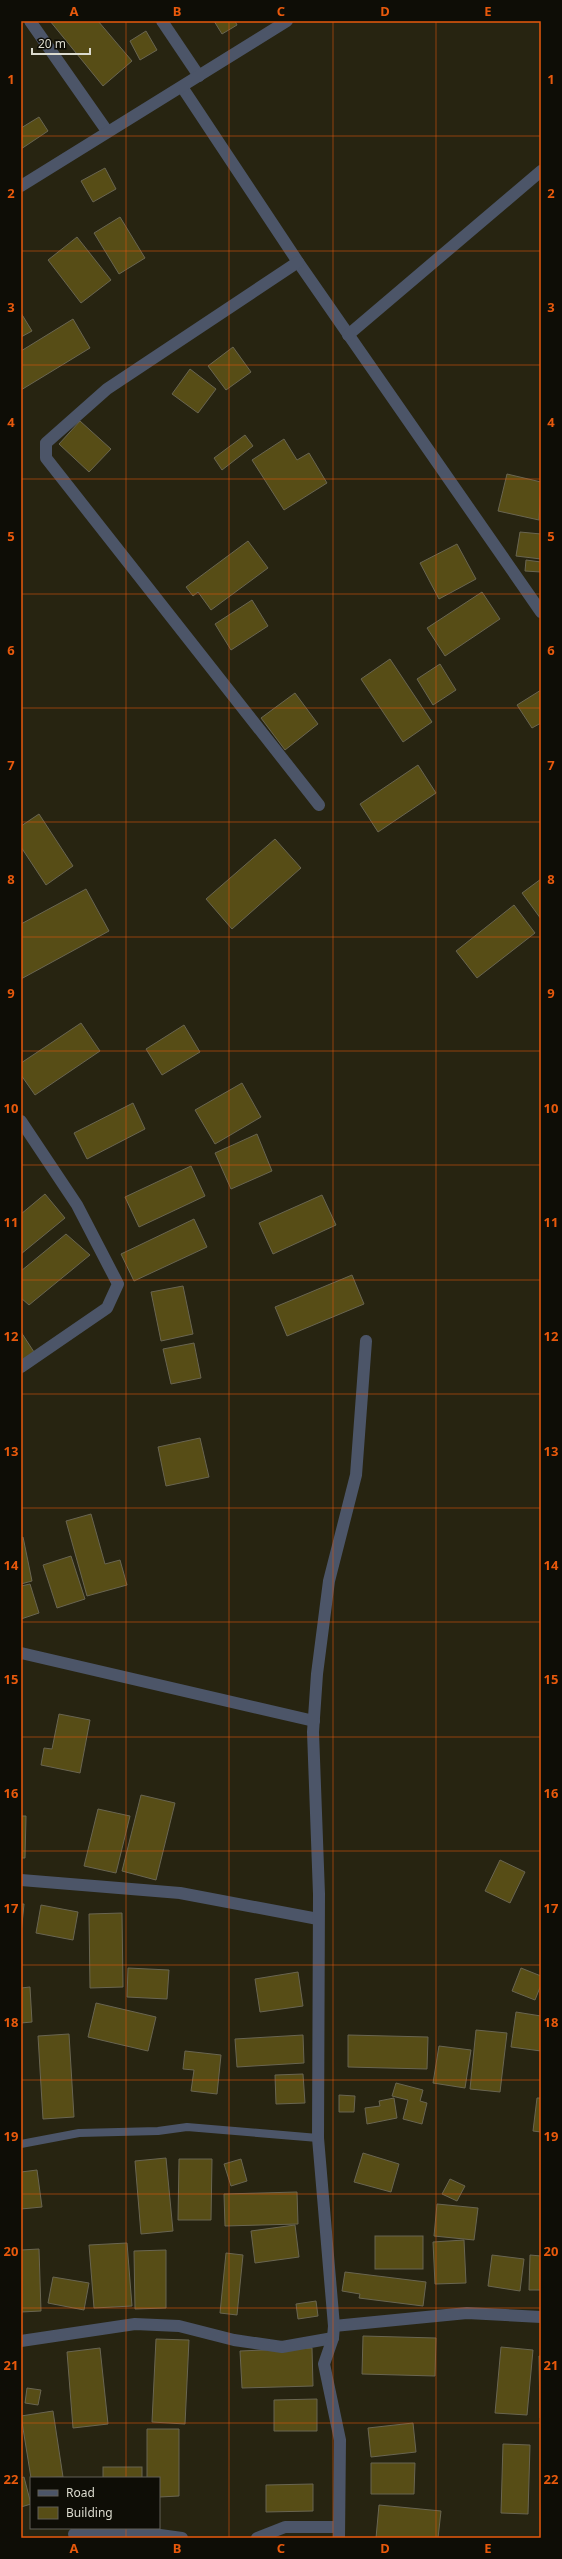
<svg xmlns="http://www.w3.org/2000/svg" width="562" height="2559" viewBox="0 0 562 2559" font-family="'Noto Sans',sans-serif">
  <rect width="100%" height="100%" fill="#272411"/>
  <g fill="#574d16" stroke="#696551">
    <polygon points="50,21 98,21 132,61 103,86"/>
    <polygon points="214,21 235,21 237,25 222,34"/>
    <polygon points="146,31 157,50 140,60 130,41"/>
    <polygon points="39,117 48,131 21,149 21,128"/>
    <polygon points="105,168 116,189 93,202 81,181"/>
    <polygon points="120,217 145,258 119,274 94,233"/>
    <polygon points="77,237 111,280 81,303 48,260"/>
    <polygon points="21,313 32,331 21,337"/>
    <polygon points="73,319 90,348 21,390 21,351"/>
    <polygon points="233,347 251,372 226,390 208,366"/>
    <polygon points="190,369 216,389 198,413 172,394"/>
    <polygon points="80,421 111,449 89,472 59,444"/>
    <polygon points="245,435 253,446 222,470 214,458"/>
    <polygon points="284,439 297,460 309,453 327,483 284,510 252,460"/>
    <polygon points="507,474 541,482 539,520 498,511"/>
    <polygon points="520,532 541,534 541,559 516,556"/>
    <polygon points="248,541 268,568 211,610 198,592 193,596 186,587"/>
    <polygon points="457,544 476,579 439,599 420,563"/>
    <polygon points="526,560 541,562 541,572 525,571"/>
    <polygon points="482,592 500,619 445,656 427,628"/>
    <polygon points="252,600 268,626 231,650 215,624"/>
    <polygon points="390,659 432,722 403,742 361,679"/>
    <polygon points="440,664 456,690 433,705 417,679"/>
    <polygon points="541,690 541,723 532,728 517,705"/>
    <polygon points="295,693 318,724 285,750 261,718"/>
    <polygon points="418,765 436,793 378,832 360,804"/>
    <polygon points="39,814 73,866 46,885 21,847 21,826"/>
    <polygon points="275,839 301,868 232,929 206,899"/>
    <polygon points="541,879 541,919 522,893"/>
    <polygon points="86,889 109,931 21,979 21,924"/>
    <polygon points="514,905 535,933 477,978 456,951"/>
    <polygon points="81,1023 100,1051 35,1095 21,1075 21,1063"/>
    <polygon points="184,1025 200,1052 162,1075 146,1049"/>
    <polygon points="242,1083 261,1117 215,1144 195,1110"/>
    <polygon points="133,1103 145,1129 87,1159 74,1133"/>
    <polygon points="257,1134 272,1171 231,1189 215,1153"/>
    <polygon points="191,1166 205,1196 139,1227 125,1197"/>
    <polygon points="45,1194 65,1218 21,1254 21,1214"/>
    <polygon points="322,1195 336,1225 273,1254 259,1223"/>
    <polygon points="194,1219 207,1247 134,1281 121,1254"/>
    <polygon points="66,1234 90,1255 29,1305 21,1298 21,1271"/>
    <polygon points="352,1275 364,1304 287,1336 275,1307"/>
    <polygon points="183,1286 193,1334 161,1341 151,1292"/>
    <polygon points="21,1332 34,1352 21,1361"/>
    <polygon points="194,1343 201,1378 171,1384 163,1349"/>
    <polygon points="200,1438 209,1477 166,1486 158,1447"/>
    <polygon points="91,1514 105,1564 120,1560 127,1585 87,1596 66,1521"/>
    <polygon points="23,1537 32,1581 21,1584 21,1538"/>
    <polygon points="71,1556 85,1599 57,1608 43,1565"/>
    <polygon points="30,1584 39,1613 21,1619 21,1586"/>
    <polygon points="59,1714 90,1720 80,1773 41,1765 44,1748 52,1749"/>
    <polygon points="141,1795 175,1803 156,1880 122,1871"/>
    <polygon points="98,1809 130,1816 116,1873 84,1866"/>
    <polygon points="21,1816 26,1816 25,1858 21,1858"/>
    <polygon points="500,1860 525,1872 510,1903 485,1891"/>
    <polygon points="21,1904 24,1904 21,1934"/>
    <polygon points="41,1905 78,1912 73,1940 36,1933"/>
    <polygon points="122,1913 123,1987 90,1988 89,1914"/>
    <polygon points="128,1968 169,1970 167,1999 127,1997"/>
    <polygon points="521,1968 541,1976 541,1985 535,2000 512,1991"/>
    <polygon points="298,1972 303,2006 260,2012 255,1979"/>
    <polygon points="30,1987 32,2022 21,2023 21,1988"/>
    <polygon points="96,2003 156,2017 148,2051 88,2037"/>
    <polygon points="516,2012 541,2016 541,2051 511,2047"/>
    <polygon points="476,2030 507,2033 500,2092 470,2089"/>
    <polygon points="69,2034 74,2117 43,2119 38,2036"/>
    <polygon points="303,2035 304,2063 237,2067 235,2039"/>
    <polygon points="348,2035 428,2037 427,2069 348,2067"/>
    <polygon points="439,2046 471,2050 465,2088 433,2083"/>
    <polygon points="185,2051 221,2055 217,2094 191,2091 194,2070 183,2069"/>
    <polygon points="303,2074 305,2103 276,2104 275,2075"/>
    <polygon points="396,2083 423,2090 420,2101 427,2103 422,2124 403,2119 408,2100 392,2096"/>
    <polygon points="339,2095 355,2096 354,2112 339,2112"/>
    <polygon points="394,2098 397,2118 367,2124 365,2108 380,2106 379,2101"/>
    <polygon points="537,2098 541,2098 541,2132 533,2131"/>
    <polygon points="363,2153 399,2164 391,2192 354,2182"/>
    <polygon points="166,2158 173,2231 141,2234 135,2161"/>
    <polygon points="179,2159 212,2159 211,2220 178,2220"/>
    <polygon points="241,2159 247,2181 231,2186 224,2164"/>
    <polygon points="37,2170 42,2207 21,2209 21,2172"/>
    <polygon points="450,2179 465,2186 457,2201 442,2194"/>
    <polygon points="297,2192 298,2224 225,2226 224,2194"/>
    <polygon points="437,2204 478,2208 474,2240 434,2236"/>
    <polygon points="295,2225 299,2257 255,2263 251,2231"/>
    <rect x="375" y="2236" width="48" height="33"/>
    <polygon points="464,2240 466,2283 435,2284 433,2242"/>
    <polygon points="127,2243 132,2306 94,2308 89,2245"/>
    <polygon points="39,2249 41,2311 21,2312 21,2250"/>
    <polygon points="166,2250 166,2308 135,2309 134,2251"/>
    <polygon points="226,2253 243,2255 237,2315 220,2313"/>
    <polygon points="492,2255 524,2259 520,2291 488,2286"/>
    <polygon points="530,2255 541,2256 541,2290 529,2290"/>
    <polygon points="345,2272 426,2282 423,2306 359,2298 360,2294 342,2291"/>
    <polygon points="53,2277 89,2283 84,2310 48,2303"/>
    <polygon points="316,2301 318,2316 298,2319 296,2304"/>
    <polygon points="363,2336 436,2338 435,2376 362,2374"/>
    <polygon points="156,2339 189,2340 185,2424 152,2422"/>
    <polygon points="501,2347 533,2350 527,2415 495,2413"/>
    <polygon points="100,2348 108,2424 73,2428 67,2352"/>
    <polygon points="312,2348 313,2386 242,2388 240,2351"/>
    <polygon points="539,2356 541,2356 541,2418 540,2418"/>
    <polygon points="27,2388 41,2390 38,2405 25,2403"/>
    <polygon points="317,2399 317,2431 274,2431 274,2400"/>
    <polygon points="53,2411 63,2477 31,2478 21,2416"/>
    <polygon points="413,2423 416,2452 371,2457 368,2428"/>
    <polygon points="147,2429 179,2429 179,2496 159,2497 159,2478 147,2478"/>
    <polygon points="503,2444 530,2445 528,2514 501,2513"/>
    <polygon points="371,2463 415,2463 414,2494 371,2494"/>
    <rect x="103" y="2467" width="39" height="11"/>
    <polygon points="24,2477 31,2504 21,2507 21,2478"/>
    <polygon points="313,2484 313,2511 266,2512 266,2485"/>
    <polygon points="379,2505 441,2511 438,2538 376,2538"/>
  </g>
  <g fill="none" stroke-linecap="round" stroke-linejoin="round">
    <polyline stroke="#4c5568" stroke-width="8" points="21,2144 79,2133 158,2131 187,2127 318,2138"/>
    <g stroke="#4c5568" stroke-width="12">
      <polyline points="30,21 107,131"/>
      <polyline points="162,21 199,76"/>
      <polyline points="182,87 298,262 541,612"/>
      <polyline points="21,186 287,21"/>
      <polyline points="298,262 107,389 46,443 46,458 319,805"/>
      <polyline points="348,335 541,171"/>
      <polyline points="21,1121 77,1205 118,1284 107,1308 21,1367"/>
      <polyline points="21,1653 314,1721"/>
      <polyline points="21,1880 180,1893 318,1919"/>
      <polyline points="334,2326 467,2313 541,2317"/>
      <polyline points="21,2341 135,2324 179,2326 234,2340 282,2347 333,2338"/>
      <polyline points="74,2534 160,2535 182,2538"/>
      <polyline points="257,2538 285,2527 339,2527"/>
      <polyline points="339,2538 340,2440 324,2364 333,2338 334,2326 318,2138 319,1894 313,1732 317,1674 329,1581 356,1475 366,1341"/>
    </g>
  </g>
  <path fill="none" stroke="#e8590c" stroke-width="1" stroke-opacity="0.55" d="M126 21V2478M229 21V2538M333 21V2538M436 21V2538M21 136H541M21 251H541M21 365H541M21 479H541M21 594H541M21 708H541M21 822H541M21 937H541M21 1051H541M21 1165H541M21 1280H541M21 1394H541M21 1508H541M21 1622H541M21 1737H541M21 1851H541M21 1965H541M21 2080H541M21 2194H541M21 2308H541M21 2423H541M126 2528V2538"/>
  <rect width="562" height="2559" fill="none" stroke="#0e0d06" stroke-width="44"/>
  <rect x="30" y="2477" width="130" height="52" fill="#0e0d06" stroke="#605f56"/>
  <rect x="38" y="2490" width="20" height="6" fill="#4c5568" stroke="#605f56"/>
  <text x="66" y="2497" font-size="12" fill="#dcdbcf">Road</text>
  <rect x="38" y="2507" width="20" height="12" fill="#574d16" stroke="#605f56"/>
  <text x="66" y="2517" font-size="12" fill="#dcdbcf">Building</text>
  <path d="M32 48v6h58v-6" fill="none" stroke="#dcdbcf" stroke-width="2"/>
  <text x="38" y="48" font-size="12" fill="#dcdbcf" stroke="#0e0d06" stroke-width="3" paint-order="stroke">20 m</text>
  <rect x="22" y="22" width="518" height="2515" fill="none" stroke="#e8590c" stroke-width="1.5"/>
  <g font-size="13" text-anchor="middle" font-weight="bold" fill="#e8590c">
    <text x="74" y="16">A</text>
    <text x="177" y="16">B</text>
    <text x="281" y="16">C</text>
    <text x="385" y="16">D</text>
    <text x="488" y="16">E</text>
    <text x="11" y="84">1</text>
    <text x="551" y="84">1</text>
    <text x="11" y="198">2</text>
    <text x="551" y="198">2</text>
    <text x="11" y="312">3</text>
    <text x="551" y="312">3</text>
    <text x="11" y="427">4</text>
    <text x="551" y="427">4</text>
    <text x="11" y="541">5</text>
    <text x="551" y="541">5</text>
    <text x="11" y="655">6</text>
    <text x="551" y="655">6</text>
    <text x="11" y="770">7</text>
    <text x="551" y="770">7</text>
    <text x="11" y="884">8</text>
    <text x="551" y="884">8</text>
    <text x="11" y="998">9</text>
    <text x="551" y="998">9</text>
    <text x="11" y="1113">10</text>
    <text x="551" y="1113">10</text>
    <text x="11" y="1227">11</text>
    <text x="551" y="1227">11</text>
    <text x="11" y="1341">12</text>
    <text x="551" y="1341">12</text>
    <text x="11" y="1456">13</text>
    <text x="551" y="1456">13</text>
    <text x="11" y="1570">14</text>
    <text x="551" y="1570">14</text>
    <text x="11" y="1684">15</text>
    <text x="551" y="1684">15</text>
    <text x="11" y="1798">16</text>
    <text x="551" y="1798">16</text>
    <text x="11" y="1913">17</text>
    <text x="551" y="1913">17</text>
    <text x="11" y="2027">18</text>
    <text x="551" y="2027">18</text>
    <text x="11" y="2141">19</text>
    <text x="551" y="2141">19</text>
    <text x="11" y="2256">20</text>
    <text x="551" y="2256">20</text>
    <text x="11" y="2370">21</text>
    <text x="551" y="2370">21</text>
    <text x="11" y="2484">22</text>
    <text x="551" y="2484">22</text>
    <text x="74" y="2553">A</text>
    <text x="177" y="2553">B</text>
    <text x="281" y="2553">C</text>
    <text x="385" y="2553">D</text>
    <text x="488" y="2553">E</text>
  </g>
</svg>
